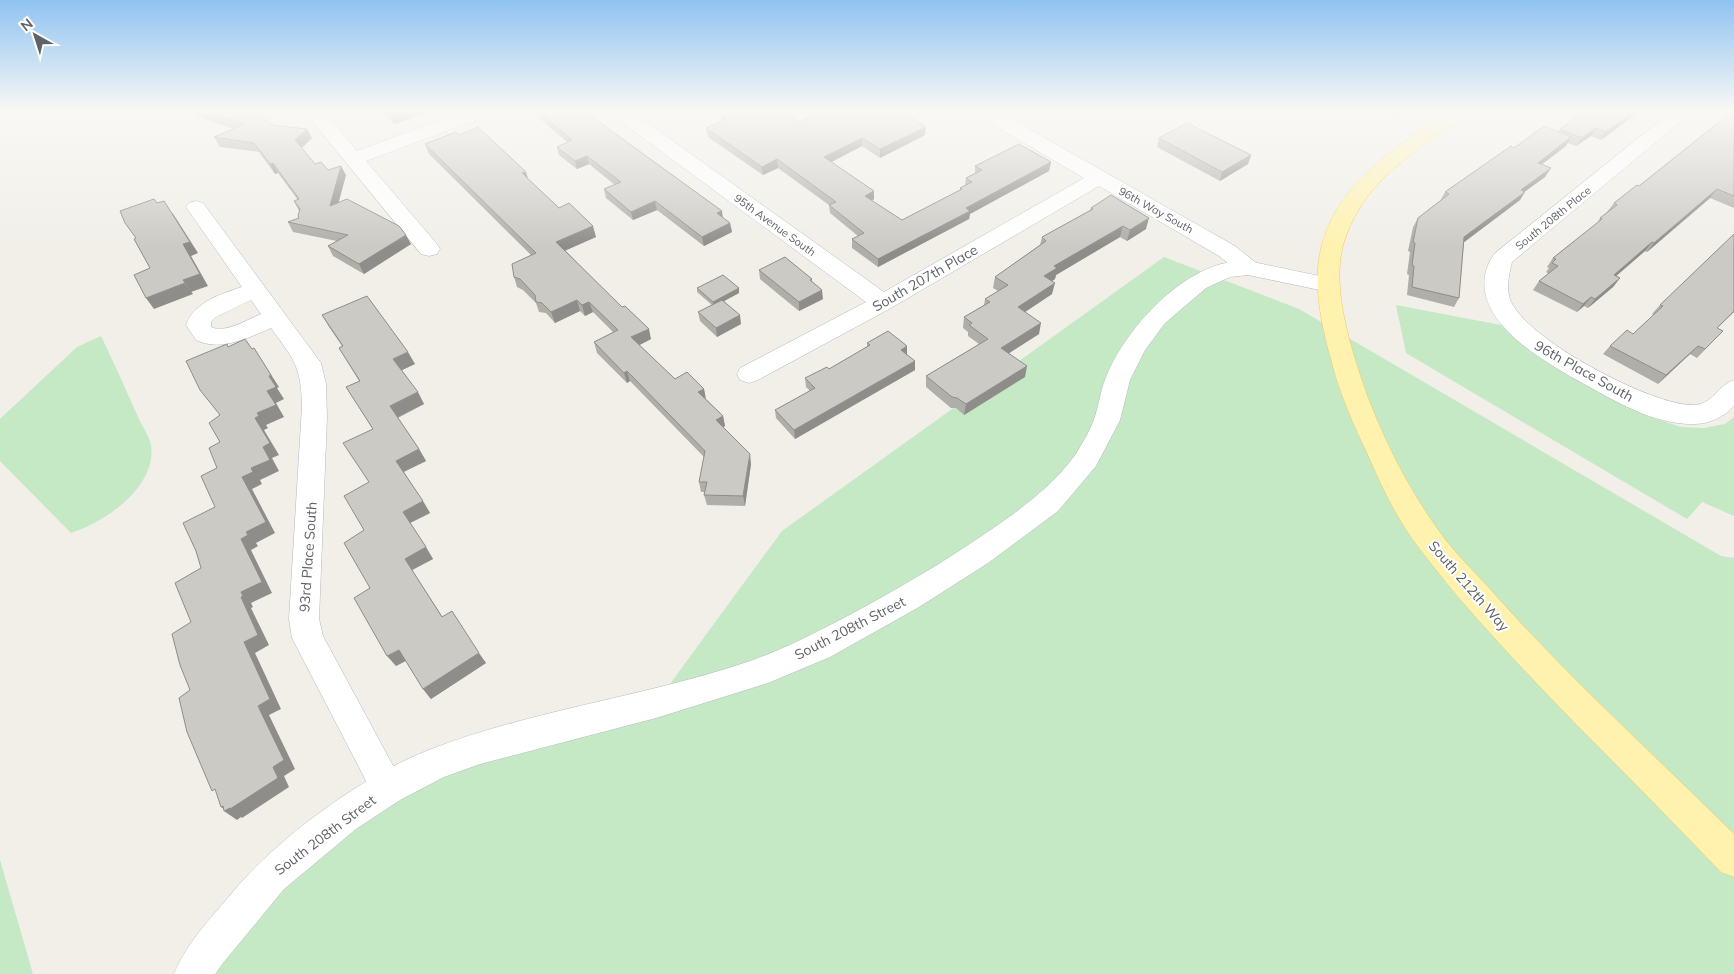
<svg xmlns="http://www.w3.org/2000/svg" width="1734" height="974" viewBox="0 0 1734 974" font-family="Mulish,sans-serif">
  <rect width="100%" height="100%" fill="#f1efe8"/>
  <g fill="#c5e8c5">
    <polygon points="1164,257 1299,309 1721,556 1734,558 1734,974 188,974 388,788 656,703 782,531"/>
    <polygon points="1396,305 1506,326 1515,338 1548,362 1647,416 1681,427 1704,428 1725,424 1734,417 1734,516 1702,502 1687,519 1406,353"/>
    <path d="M101 336C114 363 126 390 138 417 142 426 149 436 151 445 157 487 105 522 71 533L0 461V419L77 347Z"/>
    <polygon points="0,860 33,974 0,974"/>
  </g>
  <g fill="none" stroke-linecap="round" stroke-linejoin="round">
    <defs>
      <g id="street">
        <polygon points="304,111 323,111 357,151 465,111 491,111 489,115 366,161 437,244 440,249 437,254 429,256 421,254"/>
        <polygon points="610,111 631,111 884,292 1084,178 976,115 974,111 997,111 1235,246 1256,263 1259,268 1256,273 1248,275 1240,273 1219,256 1099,186 891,308 758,380 749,383 740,380 737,374 740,368 866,302 612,115"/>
        <path d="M1672 111H1693L1512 262C1509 275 1506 286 1510 299 1523 338 1654 407 1694 405 1712 405 1718 385 1734 380V406C1724 417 1709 424 1694 424 1655 425 1617 402 1584 384 1543 361 1455 313 1494 254Z"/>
        <path d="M196 201 203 203 321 363 326 384 327 417 319 619 323 636 405 788 400 800 388 805 376 800 292 638 289 619 302 406C301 365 294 360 271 328 248 338 220 352 196 340L186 325C194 302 221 294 242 287L186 207 189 203ZM251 300 261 314C248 319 225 334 211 327V322L216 317Z"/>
      </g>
      <path id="secondary" d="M1248 261 1329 278 1337 280 1340 285 1337 290 1329 292 1248 275 1230 277 1206 288 1165 323 1145 350 1130 380 1120 420 1096 466 1058 511 988 563 919 607 830 657 768 683 656 718 480 764 444 777 400 800 356 829 284 889 223 963 215 974H174C188 940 214 915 237 887 284 833 367 773 434 748 537 709 649 696 753 660 789 647 823 629 857 611 911 582 962 551 1012 515 1035 498 1064 474 1079 449 1084 440 1091 429 1094 419 1099 406 1100 392 1105 380 1123 333 1172 278 1221 264 1230 262 1239 262 1248 261Z"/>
      <path id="primary" d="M1447 111H1468C1460 123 1444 131 1432 139 1392 168 1360 193 1344 242 1333 277 1344 322 1354 356 1372 417 1401 478 1438 530 1454 553 1477 574 1496 596 1570 679 1654 755 1734 834V877L1721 872C1672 821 1623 771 1573 721 1520 666 1466 610 1420 549 1398 521 1383 489 1369 457 1353 423 1340 395 1331 359 1321 323 1312 281 1322 245 1338 183 1398 146 1447 111Z"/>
    </defs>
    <use href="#street" stroke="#b5b8bc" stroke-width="1"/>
    <use href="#secondary" stroke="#b6babf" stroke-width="1"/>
    <use href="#primary" stroke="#f2c960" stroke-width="1"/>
    <use href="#street" fill="#fff" fill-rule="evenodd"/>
    <use href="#secondary" fill="#fff" fill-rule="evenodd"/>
    <use href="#primary" fill="#fff2af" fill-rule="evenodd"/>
  </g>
  <g fill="#afaea9">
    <polygon points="194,111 253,111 273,125 307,129 312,138 302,148 315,164 328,170 346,175 338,203 411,244 364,274 333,256 328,246 337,241 293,232 288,222 299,218 298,216 299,211 294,201 298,200 278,173 275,174 259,152 220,147 214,137 234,129 198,117"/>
    <polygon points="381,111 431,111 394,124"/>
    <polygon points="532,111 584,111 730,223 732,232 704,246 657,210 633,220 606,198 604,189 615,185 589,164 577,169 559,155 557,147 567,142 533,113"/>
    <polygon points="1388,111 1403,111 1397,115"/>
    <polygon points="1640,111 1601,140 1591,136 1576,146 1568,143 1566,146 1542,164 1545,177 1525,191 1520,200 1464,242 1459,298 1454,307 1407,295 1409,275 1407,274 1410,252 1408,251 1413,227 1418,218 1440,201 1445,192 1514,148 1558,132 1560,129"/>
    <polygon points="1734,111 1734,208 1710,198 1647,252 1645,251 1616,276 1620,278 1613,287 1588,308 1584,306 1577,312 1533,290 1539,281 1549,274 1546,272 1549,268 1547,267 1553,258 1597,223 1600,218 1607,212 1614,203 1639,186"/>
    <polygon points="721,118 798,122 925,135 880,158 862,146 832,162 874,191 874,199 872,201 902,220 960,190 960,188 965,185 966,178 975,173 975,166 1051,162 1049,171 970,214 969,219 878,267 852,248 852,239 858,236 830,213 829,205 778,168 763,175 708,137 706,128 722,122"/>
    <polygon points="459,135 526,172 528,179 559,208 596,237 565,250 651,339 639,345 675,379 704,389 705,398 723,416 725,426 723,427 751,464 745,506 707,505 704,495 705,492 701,492 699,482 704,457 630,381 627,383 597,353 594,342 613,332 593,312 585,316 580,311 555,323 546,313 539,312 536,303 523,290 517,287 514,277 531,255 429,154 425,144"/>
    <polygon points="1159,138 1251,155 1248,164 1220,181 1157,147"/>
    <polygon points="1091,208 1146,229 1127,241 1120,237 1056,275 1055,279 1052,281 1052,294 1025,312 1039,334 1009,353 1025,377 964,415 956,408 951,408 926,387 926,376 979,344 968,336 968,332 963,328 964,317 984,305 985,299 998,291 993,288 995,277 1040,245 1042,237 1090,210"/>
    <polygon points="759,270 812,279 812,281 823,299 799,311 760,279"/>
    <polygon points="697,288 739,293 724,301 741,324 717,337 700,321 698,312 712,305 697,292"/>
    <polygon points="1660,305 1723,331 1697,358 1690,354 1658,384 1603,354 1610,346 1633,334 1654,315 1652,314"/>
    <polygon points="322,315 415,364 402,370 424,404 398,418 419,449 426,461 404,472 430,513 410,523 433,559 412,570 442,616 486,663 431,699 423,689 406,661 396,666 370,588 364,530 369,483 373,429 346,387 359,381 339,348 342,346 329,327"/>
    <polygon points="867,343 907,346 907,354 915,370 795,439 776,418 775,410 810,391 806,387 805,378 829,369 867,347"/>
  </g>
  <g fill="#8f8d8a">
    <polygon points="403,111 431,111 394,124 390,115"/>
    <polygon points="1398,111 1403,111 1397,115"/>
    <polygon points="1634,111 1640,111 1601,140 1606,132"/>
    <polygon points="926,127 925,135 880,158 880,149"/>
    <polygon points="1596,128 1591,136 1576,146 1582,138"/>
    <polygon points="307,129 312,138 300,149 295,140"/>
    <polygon points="1571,137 1566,146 1533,171 1538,163"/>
    <polygon points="862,138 862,146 825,165 824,157"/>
    <polygon points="1251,155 1248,164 1220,181 1222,172"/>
    <polygon points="587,156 589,164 577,169 575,161"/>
    <polygon points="777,159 778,168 763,175 762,167"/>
    <polygon points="1051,162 1049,171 970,214 969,219 878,267 878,259 966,208"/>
    <polygon points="273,163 278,173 275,174 270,164"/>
    <polygon points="341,166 346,175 335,216 330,206"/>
    <polygon points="1551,168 1545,177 1516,198 1521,190"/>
    <polygon points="526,172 529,182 522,173"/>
    <polygon points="1717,189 1710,198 1647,252 1654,243"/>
    <polygon points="874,191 874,199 865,204 865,196"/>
    <polygon points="1525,192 1520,200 1459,246 1464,237"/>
    <polygon points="655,201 657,210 633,220 631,212"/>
    <polygon points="722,211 723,219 717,213"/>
    <polygon points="172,212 198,253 191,256 208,286 191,292 183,280 183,244"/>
    <polygon points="1149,218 1146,229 1127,241 1130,230"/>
    <polygon points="730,223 732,232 704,246 702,237"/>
    <polygon points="593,226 596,237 560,253 556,242"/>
    <polygon points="1123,226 1120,237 1056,275 1055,279 1042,287 1044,276 1054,266"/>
    <polygon points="406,235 411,244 364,274 359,264"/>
    <polygon points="1652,242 1645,251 1607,284 1614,275"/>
    <polygon points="1620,278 1613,287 1588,308 1595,299"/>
    <polygon points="185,283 193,294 154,309 146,298"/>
    <polygon points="1055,283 1052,294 1016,318 1018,307"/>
    <polygon points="739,288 739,293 713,307 713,302"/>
    <polygon points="822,290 823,299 799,311 799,302"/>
    <polygon points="1591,297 1584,306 1577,312 1583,304"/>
    <polygon points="577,300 580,311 555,323 551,312"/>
    <polygon points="589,302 593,312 585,316 582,305"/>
    <polygon points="1734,311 1734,312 1709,336"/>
    <polygon points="740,315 741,324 717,337 716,328"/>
    <polygon points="1041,323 1039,334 1000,359 1001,348"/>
    <polygon points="649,329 651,339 634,348 631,337"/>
    <polygon points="907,346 907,355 901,350"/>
    <polygon points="1698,346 1690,354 1658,384 1666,375"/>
    <polygon points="254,348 279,387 277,388 284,399 276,403 284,417 266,425 268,428 264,430 279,455 272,458 279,471 260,480 262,484 252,489 275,533 256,543 258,546 251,550 272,593 251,603 253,607 251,608 269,645 255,653 281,709 269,715 295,769 284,776 289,787 242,818 241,817 237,820 224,811 225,810 221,807 273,767 244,642 241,597 241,539 246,532 242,477 251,468 263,447 255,418 267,391"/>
    <polygon points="408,352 415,364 400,371 393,359"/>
    <polygon points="915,361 915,370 795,439 794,430"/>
    <polygon points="1027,366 1025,377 964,415 966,404"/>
    <polygon points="627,371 630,381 627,383 624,373"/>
    <polygon points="704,389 706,399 698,392"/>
    <polygon points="418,392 424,404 396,418 390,406"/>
    <polygon points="723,416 725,426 718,430 716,420"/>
    <polygon points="419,449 426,461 403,472 396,461"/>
    <polygon points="750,454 751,464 745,506 743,496"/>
    <polygon points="423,501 430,513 410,523 403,512"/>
    <polygon points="426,547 433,559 412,570 405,559"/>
    <polygon points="399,650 407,660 396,666 387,656"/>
    <polygon points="479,653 486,663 431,699 423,689"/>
  </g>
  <g fill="#cccac5" stroke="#8f8d8a">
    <polygon points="203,111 253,111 273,125 307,129 295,140 315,164 321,162 328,170 341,166 330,206 347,199 399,226 406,235 359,264 328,246 348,235 288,222 299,218 298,216 300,209 294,201 299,199 273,163 270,164 254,143 214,137 245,124"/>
    <polygon points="386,111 403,111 390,115"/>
    <polygon points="538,111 584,111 722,211 717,213 730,223 702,237 655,201 631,212 604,189 621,182 587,156 575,161 557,147 572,140"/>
    <polygon points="738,111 782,111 798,122 823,111 899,111 926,127 880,149 862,138 824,157 874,191 865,196 902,220 962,189 960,188 972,182 966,178 982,170 975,166 1019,144 1051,162 966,208 970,211 878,259 852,239 864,233 829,205 836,202 777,159 762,167 706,128 725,120 721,118"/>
    <polygon points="1585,111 1634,111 1606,132 1596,128 1582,138 1560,129"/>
    <polygon points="1733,111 1734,111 1734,196 1717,189 1654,243 1652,242 1614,275 1620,278 1595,299 1591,297 1583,304 1539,281 1558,266 1552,263 1556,259 1553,258 1602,219 1600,218 1617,205 1614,203 1637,185 1639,186"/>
    <polygon points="1187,123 1251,155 1222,172 1159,138"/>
    <polygon points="1544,126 1571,137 1538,163 1551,168 1521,190 1525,192 1464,237 1459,298 1412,287 1414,266 1412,265 1415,243 1413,242 1418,218 1449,194 1445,192 1511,146 1514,148"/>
    <polygon points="478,127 526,172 522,173 559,208 569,203 593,226 556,242 622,307 625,306 649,329 631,337 675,379 687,372 704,389 698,392 723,416 716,420 750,454 743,496 704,495 707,482 699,482 705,451 627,371 624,373 594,342 618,330 589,302 582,305 577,300 551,312 542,303 536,302 535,295 520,279 514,277 512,264 536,253 425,144 456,132 459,135"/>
    <polygon points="1111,195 1149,218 1130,230 1123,226 1054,266 1057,268 1044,276 1055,283 1018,307 1041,323 1001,348 1027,366 966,404 957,398 952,397 926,376 988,339 969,325 972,323 964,317 990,302 985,299 1008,285 995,277 1046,241 1042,237 1093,209 1091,208"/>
    <polygon points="154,199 157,203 164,201 190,242 183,244 200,274 183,280 185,283 146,298 134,275 150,268 134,239 136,238 125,223 120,211"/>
    <polygon points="1734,234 1734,311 1717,328 1723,331 1705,349 1698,346 1666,375 1610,346 1627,330 1633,334 1663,306 1660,305"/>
    <polygon points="785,257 812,279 810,280 822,290 799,302 759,270"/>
    <polygon points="723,275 739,288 713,302 697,288"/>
    <polygon points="367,296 408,352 393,359 418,392 390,406 419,449 396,461 423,501 403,512 426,547 405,559 442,617 452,611 479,653 423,689 399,650 387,656 354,598 370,588 344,543 364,530 344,496 369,482 343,443 373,429 346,387 360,381 339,348 343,346 322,315"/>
    <polygon points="722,300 740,315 716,328 698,312"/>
    <polygon points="888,331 907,346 901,350 915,361 794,430 775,410 815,388 805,378 827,367 829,369 870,345 867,343"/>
    <polygon points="245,339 252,349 254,348 271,375 269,376 276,387 267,391 276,405 257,413 259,416 255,418 270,443 263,447 270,460 251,468 253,472 242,477 266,522 246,532 248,535 241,539 262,582 241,592 243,596 241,597 258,635 244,642 270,699 258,706 284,760 273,767 278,778 230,809 230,808 224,811 223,806 221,807 215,789 212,791 187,732 179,698 190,690 180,665 172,634 191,622 175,583 201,568 196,551 183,523 215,507 201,476 217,468 209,448 220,442 209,423 220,415 200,390 186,361 227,344 228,347"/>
  </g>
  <linearGradient id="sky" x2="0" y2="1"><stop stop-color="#8fc3f1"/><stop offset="0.45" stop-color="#f9f8f5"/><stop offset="1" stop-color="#f9f8f5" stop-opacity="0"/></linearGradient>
  <rect width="1734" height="247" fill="url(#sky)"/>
  <g text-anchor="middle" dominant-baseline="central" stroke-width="4" stroke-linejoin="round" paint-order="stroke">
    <g font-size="11" fill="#5f6368" stroke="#fff">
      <text transform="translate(1156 210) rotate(29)">96th Way South</text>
      <text transform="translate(1553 218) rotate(-39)">South 208th Place</text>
      <text transform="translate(775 225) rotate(36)">95th Avenue South</text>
    </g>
    <g font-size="14" fill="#5f6368" stroke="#fff">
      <text transform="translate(925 278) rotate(-30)">South 207th Place</text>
      <text transform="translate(1584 371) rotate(29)">96th Place South</text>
      <text transform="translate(308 557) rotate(-86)">93rd Place South</text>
      <text transform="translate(1469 586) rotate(49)">South 212th Way</text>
      <text transform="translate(850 628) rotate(-27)">South 208th Street</text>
      <text transform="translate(325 835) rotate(-37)">South 208th Street</text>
    </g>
  </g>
  <g transform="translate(35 35) rotate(321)" stroke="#ffffff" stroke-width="4" paint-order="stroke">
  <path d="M0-4L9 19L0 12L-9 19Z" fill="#5f6368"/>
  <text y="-8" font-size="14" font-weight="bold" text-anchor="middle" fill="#5f6368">N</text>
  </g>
</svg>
